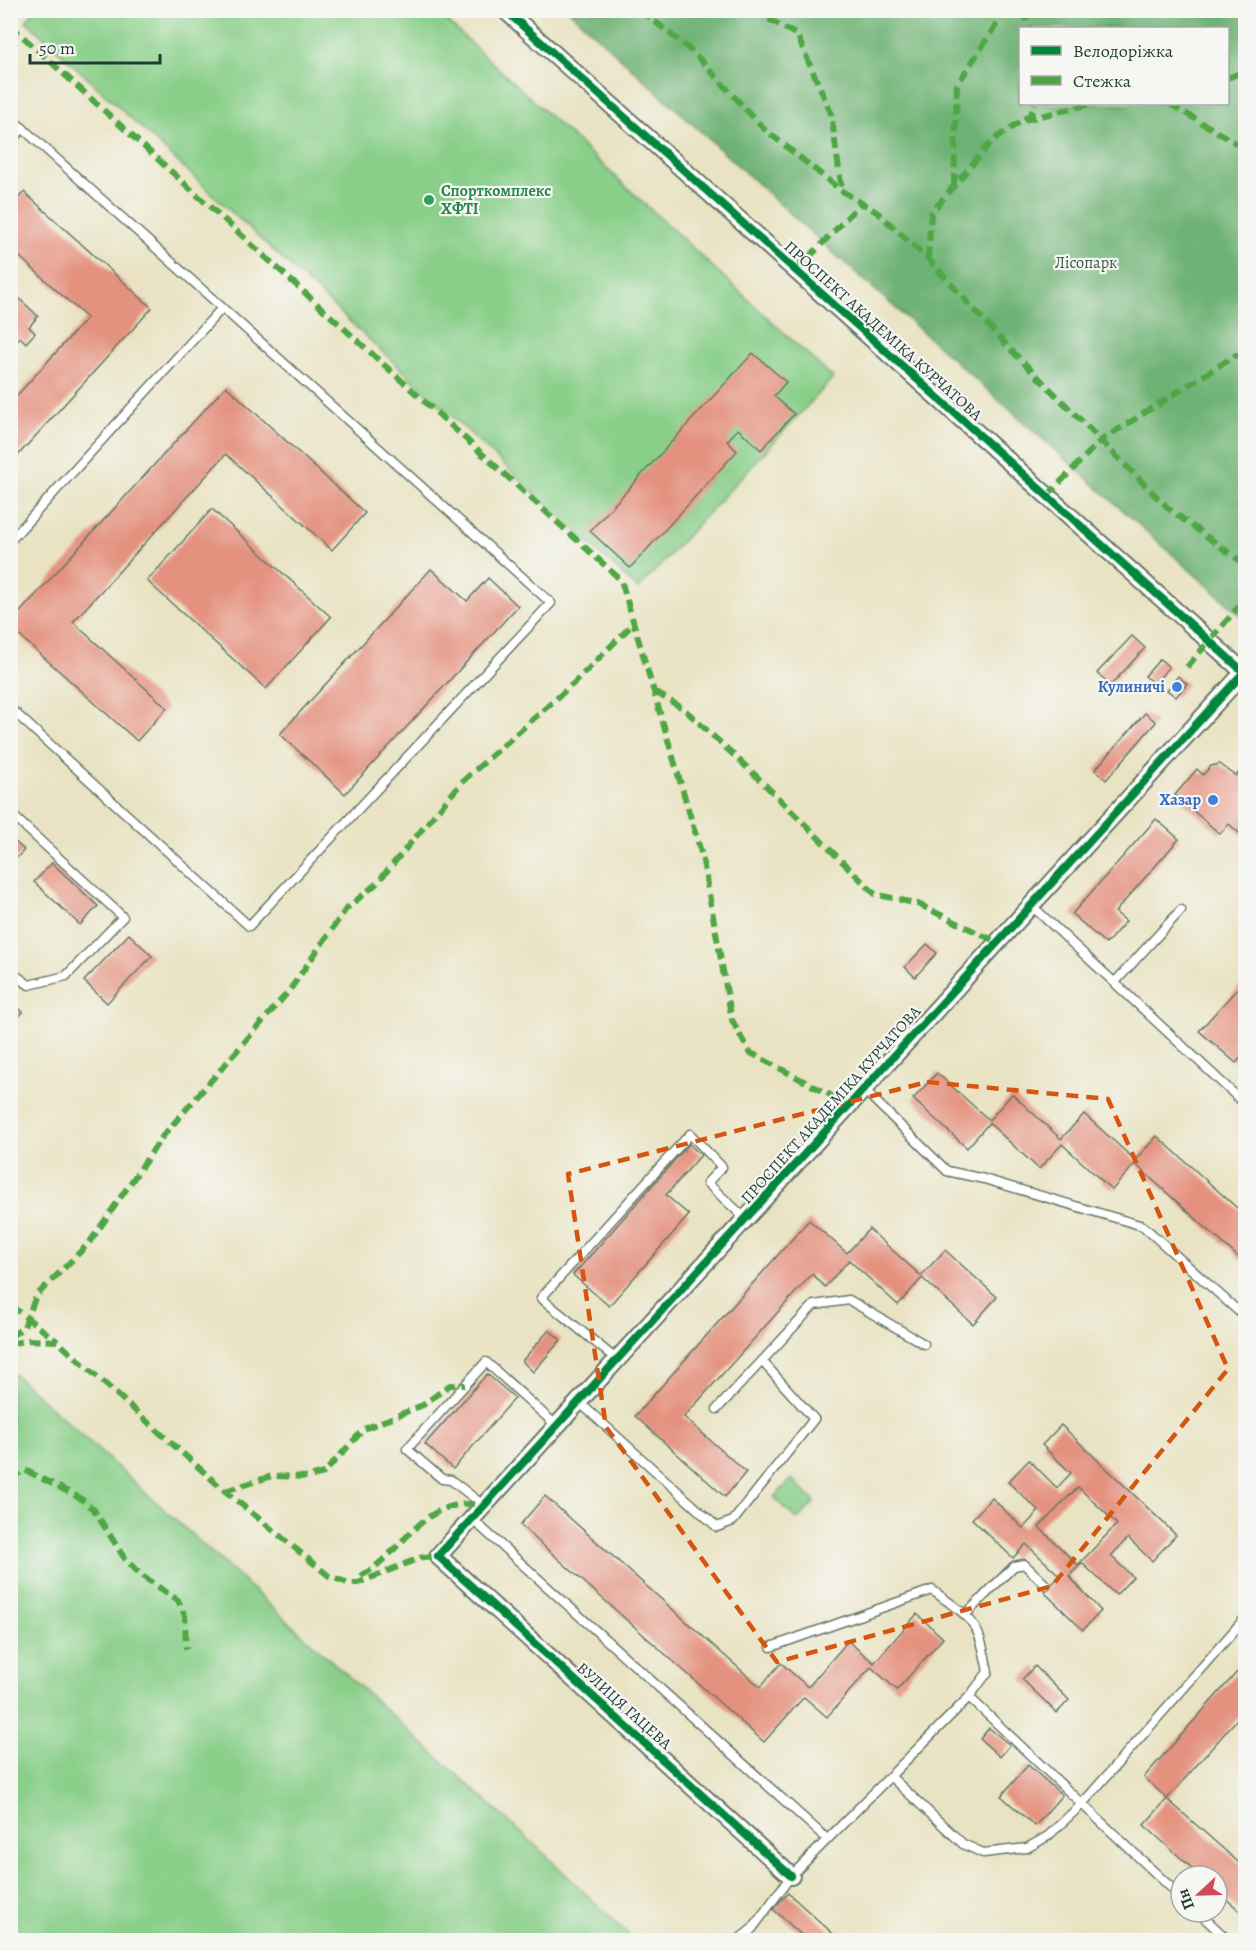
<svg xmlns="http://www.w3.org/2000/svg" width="1256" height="1951" viewBox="0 0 1256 1951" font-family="Alegreya,serif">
  <rect width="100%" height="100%" fill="#f6f6f2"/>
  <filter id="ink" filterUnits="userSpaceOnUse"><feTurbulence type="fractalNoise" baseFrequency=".0167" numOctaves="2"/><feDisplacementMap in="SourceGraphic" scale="12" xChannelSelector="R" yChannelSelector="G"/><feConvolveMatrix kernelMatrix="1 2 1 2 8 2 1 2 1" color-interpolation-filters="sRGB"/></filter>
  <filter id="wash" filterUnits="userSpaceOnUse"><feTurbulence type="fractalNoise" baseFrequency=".008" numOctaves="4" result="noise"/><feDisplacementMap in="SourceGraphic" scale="24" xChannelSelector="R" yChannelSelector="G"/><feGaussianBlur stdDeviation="1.35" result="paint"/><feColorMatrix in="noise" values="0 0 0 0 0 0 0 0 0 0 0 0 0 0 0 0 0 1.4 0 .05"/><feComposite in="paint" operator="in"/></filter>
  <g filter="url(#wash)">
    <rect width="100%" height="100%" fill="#e9e3c3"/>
    <g fill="#89cf89" stroke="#54865e" stroke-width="1.5">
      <polygon points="35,10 436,11 833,378 638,589 26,21"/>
      <polygon points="11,1371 536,1846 634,1940 11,1940"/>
      <polygon points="792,1479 815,1502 797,1520 774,1497"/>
    </g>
    <path fill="#6eb275" stroke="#467854" stroke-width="1.5" fill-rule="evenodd" d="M569 11H1245V619L819 240ZM1020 28H1228V104H1020Z"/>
    <g id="blocks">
      <g fill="#e4927f" fill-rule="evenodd">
        <polygon points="24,192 152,308 10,464 10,403 87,318 10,248 10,207"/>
        <polygon points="10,290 38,316 29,327 35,333 26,343 20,337 10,348"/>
        <polygon points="753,353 786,382 774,396 794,414 761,450 738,429 727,441 737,451 630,568 590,531"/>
        <polygon points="226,386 365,513 332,550 226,454 73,622 167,708 137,741 10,627 10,623"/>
        <polygon points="212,509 331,617 266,689 147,581"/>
        <polygon points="431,569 467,601 488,578 518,606 345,794 280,734"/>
        <polygon points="1132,636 1145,648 1111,685 1097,673"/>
        <polygon points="1160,659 1169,667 1154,684 1145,676"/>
        <polygon points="1178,676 1187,684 1176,697 1167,690"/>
        <polygon points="1145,713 1156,722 1106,780 1095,770"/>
        <polygon points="1220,764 1236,776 1242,769 1246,772 1246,839 1229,824 1220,834 1175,795 1197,769 1203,775 1211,766"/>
        <polygon points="1156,819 1179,839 1115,912 1126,921 1106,944 1072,914"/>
        <polygon points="10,837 24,850 13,862 10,859"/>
        <polygon points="52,863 98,906 80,925 34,882"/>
        <polygon points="129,934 152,956 107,1003 84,981"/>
        <polygon points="927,944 937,953 915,977 905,967"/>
        <polygon points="1246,979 1246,1027 1242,1032 1246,1036 1246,1052 1236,1063 1199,1031"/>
        <polygon points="10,1001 23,1012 10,1025"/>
        <polygon points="937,1073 989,1120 1012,1094 1061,1139 1084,1114 1135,1160 1157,1136 1246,1216 1246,1264 1135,1164 1112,1190 1062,1144 1039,1169 989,1123 967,1148 913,1099"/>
        <polygon points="689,1144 701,1155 666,1195 689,1215 609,1306 573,1275"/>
        <polygon points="809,1220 847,1253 869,1229 921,1276 945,1250 997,1297 973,1324 922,1278 898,1305 849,1260 825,1287 812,1274 684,1417 746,1472 725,1497 635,1416"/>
        <polygon points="549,1330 561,1340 533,1372 522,1361"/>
        <polygon points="487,1374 515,1398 453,1469 425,1444"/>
        <path d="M1061 1425 1176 1535 1152 1561 1128 1538 1111 1556 1133 1577 1116 1595 1082 1563 1069 1576 1101 1611 1083 1630 1044 1592 1060 1576 1026 1544 1013 1558 972 1519 992 1498 1023 1528 1039 1511 1008 1482 1029 1460 1057 1488 1071 1473 1042 1445ZM1078 1487 1117 1524 1078 1565 1039 1527Z"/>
        <polygon points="545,1496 760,1687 781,1663 808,1687 848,1641 874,1663 917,1614 943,1638 897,1690 871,1667 827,1717 804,1697 764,1742 520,1525"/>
        <polygon points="1246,1662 1246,1709 1167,1799 1144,1777"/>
        <polygon points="1035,1666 1069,1700 1057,1713 1022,1679"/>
        <polygon points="989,1728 1010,1745 1000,1757 980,1739"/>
        <polygon points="1028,1765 1062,1795 1035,1826 1001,1796"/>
        <polygon points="1167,1799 1246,1869 1246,1916 1217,1891 1217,1876 1201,1876 1144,1825"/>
        <polygon points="788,1893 840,1940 807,1940 773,1909"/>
      </g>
    </g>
  </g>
  <g filter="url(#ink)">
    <use href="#blocks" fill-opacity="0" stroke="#676" stroke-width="1.5"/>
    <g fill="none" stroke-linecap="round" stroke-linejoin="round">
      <defs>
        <g id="service">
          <polyline points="10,117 551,603 249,926 10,708"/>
          <polyline points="10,142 23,128"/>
          <polyline points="10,541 222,308"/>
          <polyline points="10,813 123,917 66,976 29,985 10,971"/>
          <polyline points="1031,905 1246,1105"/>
          <polyline points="1116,981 1181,910"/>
          <polyline points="863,1089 947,1171 984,1179 1143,1226 1246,1318"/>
          <polyline points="617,1360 541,1298 690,1134 722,1167 707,1183 746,1219"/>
          <polyline points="762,1361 814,1305 849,1300 924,1344"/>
          <polyline points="579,1402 717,1527 733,1521 814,1419 762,1361 717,1409"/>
          <polyline points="483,1505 451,1480 442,1479 407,1449 486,1362 557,1426"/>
          <polyline points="472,1519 827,1839"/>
          <polyline points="966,1614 1014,1566 1024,1564 1046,1585"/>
          <polyline points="969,1697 1082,1804 1246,1617"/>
          <polyline points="890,1776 963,1844 983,1853 1027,1848 1048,1836 1082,1804 1181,1897"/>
          <polyline points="1198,1912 1228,1940"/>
          <path d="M738 1940 752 1929 791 1876 969 1697 988 1672C978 1620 975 1621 932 1590L771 1647"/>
        </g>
        <g id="minor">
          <polyline points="505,10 1246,674"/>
          <polyline points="791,1876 438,1556 1244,672"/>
        </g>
      </defs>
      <use href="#service" stroke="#676" stroke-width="11"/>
      <use href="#minor" stroke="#676" stroke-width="20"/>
      <use href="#service" stroke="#fff" stroke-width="8"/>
      <use href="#minor" stroke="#fff" stroke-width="16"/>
      <g stroke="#4fa644" stroke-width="6" stroke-dasharray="12 6" stroke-linecap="butt">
        <polyline points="641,10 694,53 764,129 842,191 878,213 928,259 1012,351 1169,509 1246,565"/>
        <polyline points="753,10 797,35 831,113 842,191"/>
        <polyline points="1023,10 1030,28"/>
        <polyline points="10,25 621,580 702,856 732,1020 749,1052 849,1105"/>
        <polyline points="1228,78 1246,70"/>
        <polyline points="1170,104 1246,149"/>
        <polyline points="1024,120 1091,104"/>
        <polyline points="954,186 957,85 1006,10"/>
        <polyline points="928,259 931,213 992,141 1031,114 1035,104"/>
        <polyline points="796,271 860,204"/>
        <polyline points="1047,496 1100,441 1236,355 1246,356"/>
        <polyline points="1187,667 1246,598"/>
        <polyline points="655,692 684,709 753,773 875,894 918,904 997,942"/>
        <polyline points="10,1305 57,1341"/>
        <polyline points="10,1337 24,1327 36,1296 90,1242 162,1137 289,991 346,909 376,884 463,781 574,683 632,625"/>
        <polyline points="10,1344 29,1340 57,1341 225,1491 329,1576 348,1583 358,1583 422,1557 438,1556"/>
        <polyline points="10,1478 25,1470 80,1498 94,1510 125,1559 142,1576 178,1600 185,1616 186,1649"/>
        <polyline points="225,1491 272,1476 309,1477 324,1473 364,1429 423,1405 450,1385 465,1385"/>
        <path d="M361 1576C407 1550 421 1496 483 1505"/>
      </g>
      <defs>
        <g id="cycleway">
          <polyline points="505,10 1246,674"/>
          <polyline points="791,1876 438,1556 1244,672"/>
        </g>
      </defs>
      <use href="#cycleway" stroke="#f6f6f2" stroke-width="11"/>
      <use href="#cycleway" stroke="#00873e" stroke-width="8"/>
    </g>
  </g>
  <path fill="none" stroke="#d45610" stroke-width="4.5" stroke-dasharray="12 8" stroke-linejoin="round" d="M927 1082 1108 1099 1228 1369 1052 1586 777 1662 606 1427 568 1174Z"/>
  <circle fill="#2e9e5b" stroke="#f6f6f2" stroke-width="2" cx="429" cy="200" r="6"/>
  <g fill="#3f7fe0" stroke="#f6f6f2" stroke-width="2">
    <circle cx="1177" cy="687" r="6"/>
    <circle cx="1213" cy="800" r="6"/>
  </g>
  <g text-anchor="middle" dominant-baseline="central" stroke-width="4.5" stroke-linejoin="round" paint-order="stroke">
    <g font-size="16" font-weight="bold" fill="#27864d" stroke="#f6f6f2" text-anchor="start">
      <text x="441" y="191">Спорткомплекс<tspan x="441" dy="18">ХФТІ</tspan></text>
    </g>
    <g font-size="16" fill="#345a45" stroke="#f6f6f2">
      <text x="1086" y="263">Лісопарк</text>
    </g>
    <g font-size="16" fill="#1f3d34" stroke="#f6f6f2">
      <text transform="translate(883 331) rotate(42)">ПРОСПЕКТ АКАДЕМІКА КУРЧАТОВА</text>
      <text transform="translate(831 1105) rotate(-48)">ПРОСПЕКТ АКАДЕМІКА КУРЧАТОВА</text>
      <text transform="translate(624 1706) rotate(42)">ВУЛИЦЯ ГАЦЕВА</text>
    </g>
    <g font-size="16" font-weight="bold" fill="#366cbe" stroke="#f6f6f2" text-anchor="end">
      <text x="1165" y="687">Кулиничі</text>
      <text x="1201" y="800">Хазар</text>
    </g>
  </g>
  <rect width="1256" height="1951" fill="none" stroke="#f6f6f2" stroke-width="36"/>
  <rect x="1019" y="27" width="210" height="78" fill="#f6f6f2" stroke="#a0aca6" stroke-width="1.5"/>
  <rect x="1031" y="46" width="30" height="9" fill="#00873e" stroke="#a0aca6" stroke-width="1.5"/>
  <text x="1073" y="57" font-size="18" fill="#1f3d34">Велодоріжка</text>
  <rect x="1031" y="76" width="30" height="9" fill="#4fa644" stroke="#a0aca6" stroke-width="1.5"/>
  <text x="1073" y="87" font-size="18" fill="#1f3d34">Стежка</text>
  <g transform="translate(1199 1894) rotate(248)"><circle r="28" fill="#f6f6f2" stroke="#a0aca6" stroke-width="1.5"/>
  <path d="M0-4.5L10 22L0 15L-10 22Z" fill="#d1495b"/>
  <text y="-9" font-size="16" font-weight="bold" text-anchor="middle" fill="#1f3d34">Пн</text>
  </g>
  <path d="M30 54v9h130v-9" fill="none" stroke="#1f3d34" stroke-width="3"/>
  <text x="39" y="54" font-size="18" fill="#1f3d34" stroke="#f6f6f2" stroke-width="4.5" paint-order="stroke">50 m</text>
</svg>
